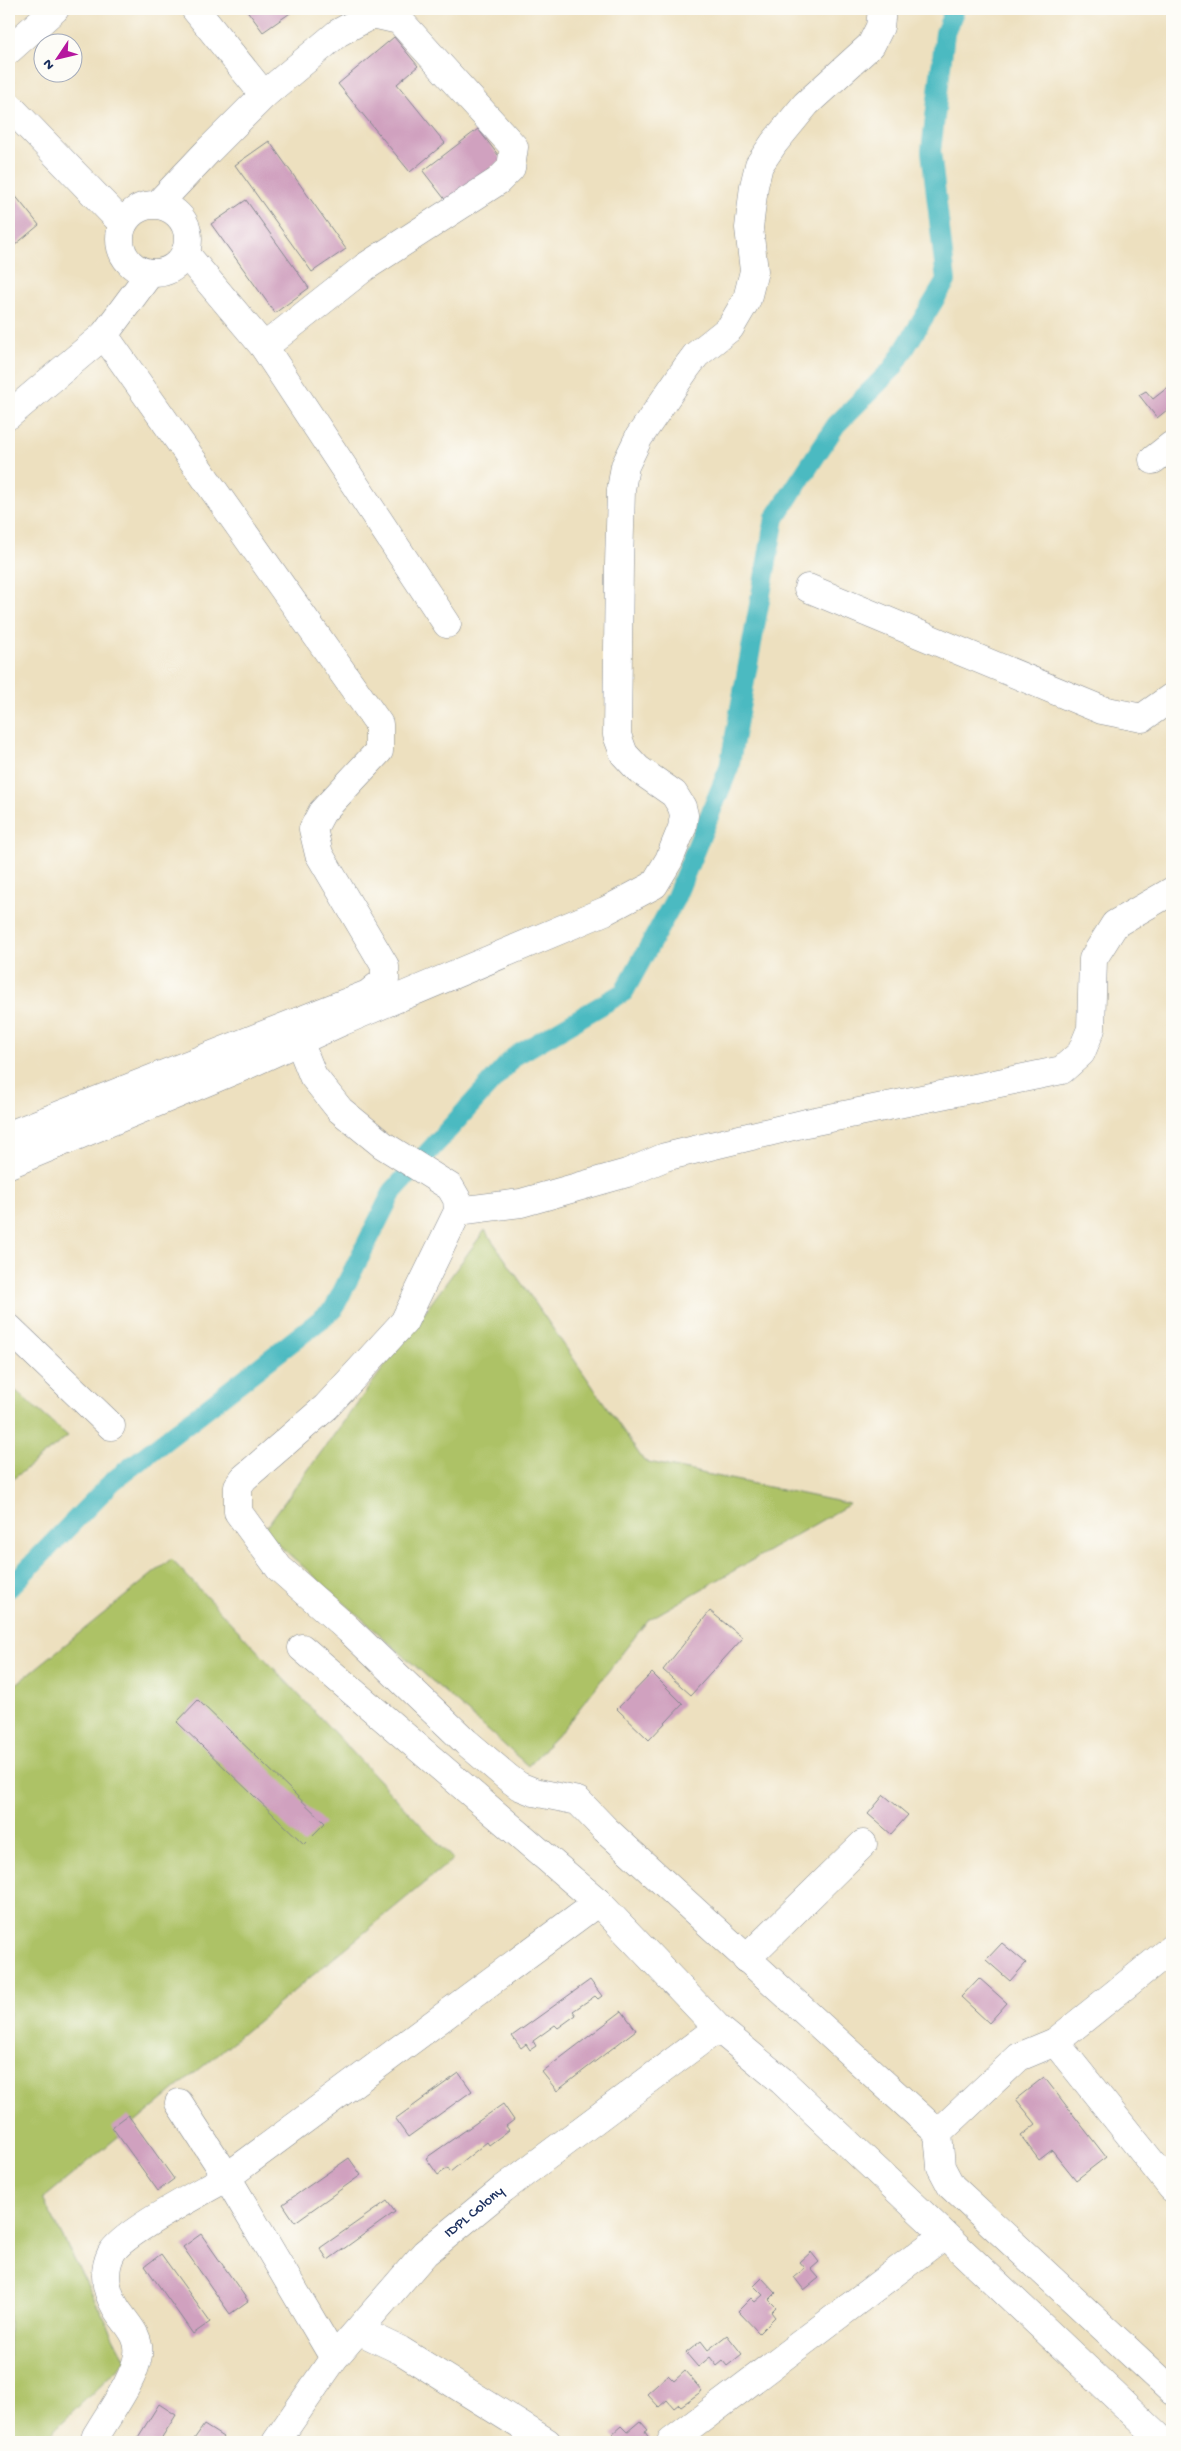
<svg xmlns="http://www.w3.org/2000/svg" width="1181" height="2451" viewBox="0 0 1181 2451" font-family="'Gochi Hand',sans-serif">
  <rect width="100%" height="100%" fill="#fdfcf7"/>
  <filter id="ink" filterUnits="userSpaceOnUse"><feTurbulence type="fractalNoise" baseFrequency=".02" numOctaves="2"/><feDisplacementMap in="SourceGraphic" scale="10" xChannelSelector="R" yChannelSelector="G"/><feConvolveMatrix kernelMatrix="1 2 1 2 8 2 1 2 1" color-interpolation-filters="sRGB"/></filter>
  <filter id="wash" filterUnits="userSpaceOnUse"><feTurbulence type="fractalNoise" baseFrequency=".0096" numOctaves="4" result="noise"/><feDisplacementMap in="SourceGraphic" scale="20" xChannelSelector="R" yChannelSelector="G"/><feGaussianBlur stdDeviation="1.12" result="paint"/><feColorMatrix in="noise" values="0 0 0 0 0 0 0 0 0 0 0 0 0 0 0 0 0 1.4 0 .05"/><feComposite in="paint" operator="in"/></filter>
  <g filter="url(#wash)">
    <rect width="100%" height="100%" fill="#ede0bf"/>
    <g fill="#adc266" stroke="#647862">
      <polygon points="485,1230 644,1461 850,1504 648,1620 565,1727 528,1766 263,1531"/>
      <polygon points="9,1385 68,1436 9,1482"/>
      <polygon points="171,1559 453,1859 43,2199 126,2360 42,2442 9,2442 9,1690"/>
    </g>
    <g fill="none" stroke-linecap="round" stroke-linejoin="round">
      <polyline stroke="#4bbac1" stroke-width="20" points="9,1588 113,1481 333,1310 393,1191 515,1056 624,992 675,899 729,768 775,518 836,425 893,368 946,281 931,151 945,33 955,9"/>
    </g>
    <g id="blocks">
      <g fill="#d0a1bf">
        <polygon points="246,9 296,9 263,32"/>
        <polygon points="394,37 418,66 397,84 445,143 410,172 338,84"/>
        <polygon points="478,129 502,160 447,202 423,171"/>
        <polygon points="269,141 346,249 312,272 235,165"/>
        <polygon points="9,188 39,225 9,250"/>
        <polygon points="246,200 309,288 275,313 211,224"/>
        <polygon points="1172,384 1172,406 1157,418 1139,395 1146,391 1153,399"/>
        <polygon points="710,1611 743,1638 691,1695 663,1670"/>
        <polygon points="652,1673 683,1704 649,1740 617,1709"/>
        <polygon points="198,1700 325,1823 304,1844 177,1722"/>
        <polygon points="884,1795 908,1815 891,1834 868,1814"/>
        <polygon points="1002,1943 1026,1963 1010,1981 986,1960"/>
        <polygon points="979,1978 1007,2003 989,2023 961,1997"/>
        <polygon points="590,1980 602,1996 598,1999 595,1996 573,2011 576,2015 558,2028 555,2025 533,2041 536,2046 530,2050 526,2044 521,2048 512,2036"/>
        <polygon points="622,2011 636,2030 557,2091 542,2072"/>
        <polygon points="459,2073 472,2091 408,2137 395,2119"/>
        <polygon points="1044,2077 1106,2157 1076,2180 1052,2150 1039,2160 1021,2136 1036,2124 1016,2099"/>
        <polygon points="503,2104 514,2120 506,2126 509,2130 489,2145 487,2142 450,2172 448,2168 438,2175 426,2158"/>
        <polygon points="128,2115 174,2179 158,2191 112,2127"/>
        <polygon points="349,2158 361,2175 295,2222 283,2204"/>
        <polygon points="387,2201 395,2212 328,2260 320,2248"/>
        <polygon points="201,2234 248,2301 230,2314 183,2247"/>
        <polygon points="811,2252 819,2262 811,2269 819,2278 804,2290 794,2277 805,2268 800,2262"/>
        <polygon points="161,2254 210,2322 193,2334 145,2266"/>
        <polygon points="762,2278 776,2293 769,2300 776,2307 771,2312 775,2317 759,2333 738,2311 751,2298 755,2302 763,2295 754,2286"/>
        <polygon points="727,2335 742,2354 727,2366 723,2361 717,2366 710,2357 698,2367 686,2353 701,2341 708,2350"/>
        <polygon points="685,2371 702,2391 681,2406 679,2404 674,2408 667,2400 659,2407 647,2394 668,2375 674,2381"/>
        <polygon points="159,2404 176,2415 159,2442 135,2442"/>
        <polygon points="640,2421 648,2430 645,2432 649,2438 644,2442 619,2442 612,2434 621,2426 627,2432"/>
        <polygon points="204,2425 223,2437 220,2442 192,2442"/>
      </g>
    </g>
  </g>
  <g filter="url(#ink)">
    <use href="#blocks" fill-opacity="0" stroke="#84888e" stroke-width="1"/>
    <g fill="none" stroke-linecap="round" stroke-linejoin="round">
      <defs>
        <g id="minor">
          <polyline points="9,50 55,9"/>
          <polyline points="9,106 123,224"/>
          <polyline points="158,204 208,151 264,95"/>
          <circle cx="154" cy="239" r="34"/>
          <polyline points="185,253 264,347 365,267 498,181 511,168 514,147 399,20 373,14 338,33 264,95 195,9"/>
          <polyline points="264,347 447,624"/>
          <polyline points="9,415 104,335 150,273"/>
          <polyline points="1153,460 1172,445"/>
          <polyline points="808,588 1102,710 1142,718 1172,697"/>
          <polyline points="299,1041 313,1076 340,1110 383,1145 450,1187 457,1199 458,1211 404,1322 326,1407 244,1478 238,1486 238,1512 279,1568 349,1630 466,1742 507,1777 519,1786 534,1792 578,1801 605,1829 938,2133"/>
          <polyline points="9,1135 368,994 385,980 385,966 319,854 313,829 322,812 379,751 379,724 104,335"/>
          <polyline points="9,1164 247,1065 341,1022 605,911 654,885 669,860 682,828 684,815 682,807 674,794 638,769 624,754 617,735 619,565 621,490 625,466 639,437 687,367 696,355 730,328 747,299 754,271 749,228 754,186 759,165 774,143 806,104 871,45 880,27 882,9"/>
          <polyline points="458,1211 521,1203 627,1173 665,1157 806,1123 1062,1070 1081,1053 1091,1029 1093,959 1115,924 1172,891"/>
          <polyline points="9,1328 111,1426"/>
          <polyline points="302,1648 598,1902 718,2028 782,2081 1164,2442"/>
          <polyline points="1172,1948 1055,2042 1019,2057 938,2133 941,2167 951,2186 1172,2391"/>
          <polyline points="746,1959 863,1844"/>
          <polyline points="1055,2042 1172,2188"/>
          <polyline points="360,2331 400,2350 547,2442"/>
          <polyline points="334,2358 227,2177 598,1902"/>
          <path d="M94 2442 96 2436C109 2413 134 2381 138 2355 141 2335 125 2323 116 2308 106 2291 102 2273 111 2254 121 2233 204 2191 227 2177L179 2103"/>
          <path id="s1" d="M276 2442 334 2358 425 2253 503 2189 718 2028"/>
          <polyline points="671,2442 943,2236"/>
        </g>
      </defs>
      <use href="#minor" stroke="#84888e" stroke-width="29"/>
      <use href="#minor" stroke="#fff" stroke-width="28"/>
    </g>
  </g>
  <g text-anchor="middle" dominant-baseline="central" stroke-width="5" stroke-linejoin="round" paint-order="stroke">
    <g font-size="15" fill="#1b2f5e" stroke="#fdfcf7">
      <text stroke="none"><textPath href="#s1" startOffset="305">IDPL Colony</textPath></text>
    </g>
  </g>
  <rect width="1181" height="2451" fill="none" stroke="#fdfcf7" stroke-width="30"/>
  <g transform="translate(58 58) rotate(235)"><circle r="24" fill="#fdfcf7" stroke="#a3aaba"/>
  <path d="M0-4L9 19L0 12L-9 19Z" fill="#b5179e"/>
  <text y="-8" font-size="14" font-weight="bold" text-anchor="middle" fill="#1b2f5e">N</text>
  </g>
</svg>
